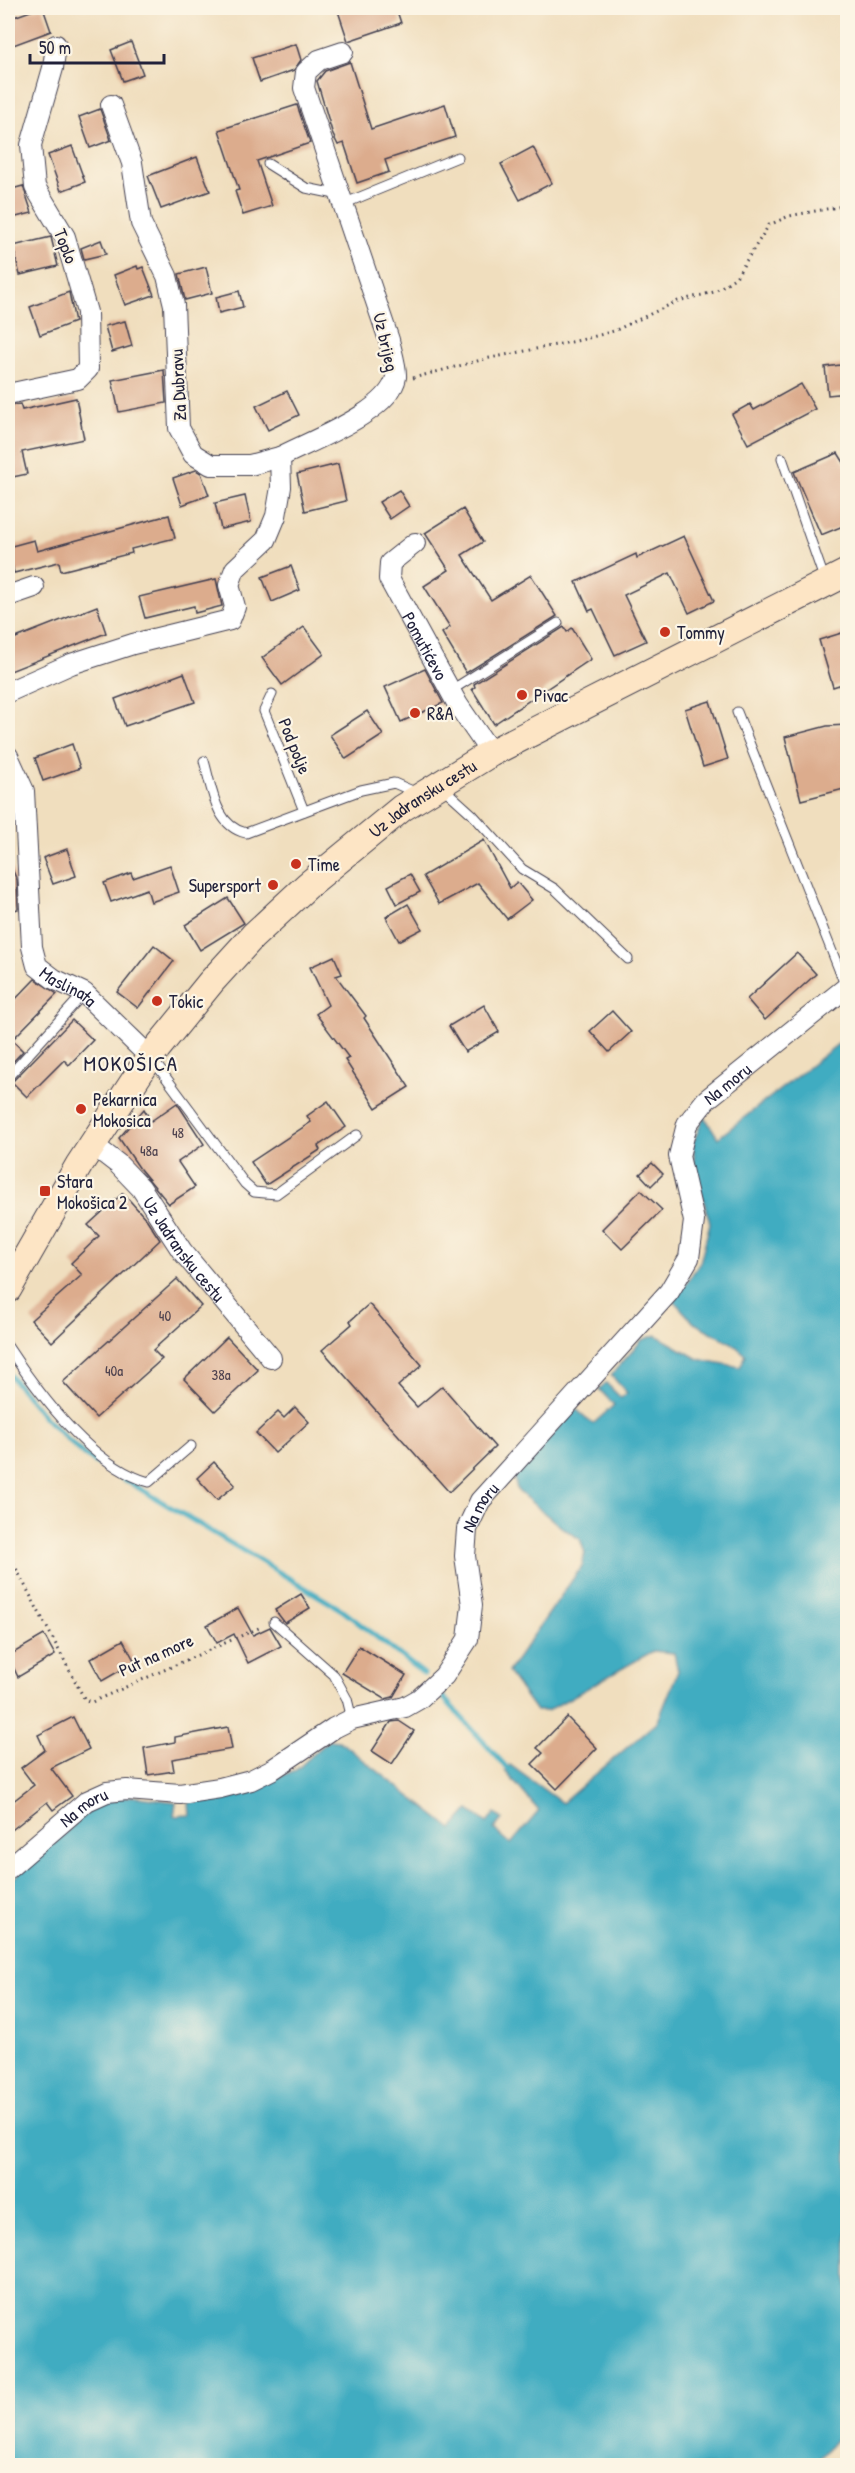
<svg xmlns="http://www.w3.org/2000/svg" width="855" height="2473" viewBox="0 0 855 2473" font-family="'Patrick Hand',sans-serif">
  <rect width="100%" height="100%" fill="#fcf5e5"/>
  <filter id="ink" filterUnits="userSpaceOnUse"><feTurbulence type="fractalNoise" baseFrequency=".0167" numOctaves="2"/><feDisplacementMap in="SourceGraphic" scale="12" xChannelSelector="R" yChannelSelector="G"/><feConvolveMatrix kernelMatrix="1 2 1 2 8 2 1 2 1" color-interpolation-filters="sRGB"/></filter>
  <filter id="wash" filterUnits="userSpaceOnUse"><feTurbulence type="fractalNoise" baseFrequency=".008" numOctaves="4" result="noise"/><feDisplacementMap in="SourceGraphic" scale="24" xChannelSelector="R" yChannelSelector="G"/><feGaussianBlur stdDeviation="1.35" result="paint"/><feColorMatrix in="noise" values="0 0 0 0 0 0 0 0 0 0 0 0 0 0 0 0 0 1.4 0 .05"/><feComposite in="paint" operator="in"/></filter>
  <g filter="url(#wash)">
    <rect width="100%" height="100%" fill="#f0debe"/>
    <polygon fill="#41acc1" stroke="#32677e" stroke-width="1.5" points="847,1037 847,2426 813,2466 8,2466 8,1883 99,1803 131,1796 176,1802 174,1816 190,1815 189,1803 248,1789 296,1770 329,1740 339,1741 452,1829 469,1810 487,1823 495,1813 502,1819 494,1829 511,1844 539,1811 505,1771 510,1765 562,1803 658,1721 678,1671 674,1653 653,1651 547,1711 536,1711 508,1672 582,1566 585,1553 580,1539 561,1527 518,1491 513,1476 576,1409 593,1424 614,1405 599,1389 606,1383 621,1398 627,1393 611,1375 642,1340 656,1335 698,1359 740,1367 746,1355 732,1343 694,1323 674,1301 700,1263 710,1223 695,1169 693,1143 704,1116 718,1138"/>
    <g fill="none" stroke-linecap="round" stroke-linejoin="round">
      <g stroke="#41acc1" stroke-width="5">
        <polyline points="8,1373 44,1417 84,1455 342,1610 424,1674"/>
        <polyline points="443,1697 507,1768"/>
      </g>
    </g>
    <g id="blocks">
      <g fill="#dcac8d">
        <polygon points="39,8 43,8 51,31 8,47 8,19"/>
        <polygon points="347,8 396,8 401,23 348,41 338,11"/>
        <polygon points="131,42 143,74 123,81 111,50"/>
        <polygon points="296,44 301,60 294,70 260,82 252,58"/>
        <polygon points="350,62 371,129 445,104 455,137 385,160 389,172 357,183 344,143 338,145 333,135 317,81 325,71"/>
        <polygon points="297,105 310,143 257,161 272,206 243,215 235,191 239,190 219,130"/>
        <polygon points="100,109 111,140 90,148 79,117"/>
        <polygon points="72,146 85,182 61,191 48,155"/>
        <polygon points="533,147 552,183 520,200 501,164"/>
        <polygon points="197,157 210,191 161,209 148,176"/>
        <polygon points="23,186 32,213 8,219 8,190"/>
        <polygon points="51,237 58,266 20,275 13,246"/>
        <polygon points="101,240 106,254 84,259 81,248"/>
        <polygon points="137,266 138,269 143,267 154,295 125,305 114,275"/>
        <polygon points="206,267 212,293 185,300 179,274"/>
        <polygon points="239,291 243,307 219,313 216,297"/>
        <polygon points="69,292 75,322 40,335 30,307"/>
        <polygon points="125,321 132,346 112,352 105,326"/>
        <polygon points="848,364 848,393 828,395 825,367"/>
        <polygon points="164,370 166,403 119,412 112,380"/>
        <polygon points="801,384 815,409 748,444 732,414 750,404 754,410"/>
        <polygon points="287,391 299,415 268,430 256,406"/>
        <polygon points="76,398 84,439 22,452 27,474 8,478 8,406 20,404 22,410"/>
        <polygon points="838,453 848,469 848,524 821,535 794,472"/>
        <polygon points="338,464 346,501 305,511 297,474"/>
        <polygon points="196,470 201,473 209,495 182,505 173,478"/>
        <polygon points="399,490 409,506 390,519 379,502"/>
        <polygon points="245,496 251,522 221,529 215,503"/>
        <polygon points="463,509 483,542 462,555 491,600 531,575 557,616 466,673 442,633 450,627 424,586 449,570 425,533"/>
        <polygon points="169,515 175,538 131,549 132,553 61,571 59,562 14,573 8,547 34,540 37,551"/>
        <polygon points="684,536 714,601 689,613 670,573 624,595 646,641 615,655 593,609 589,611 576,582 636,554 637,558"/>
        <polygon points="291,566 300,590 272,602 262,577"/>
        <polygon points="216,579 222,606 195,613 194,606 145,618 139,597"/>
        <polygon points="97,606 106,633 8,672 8,641"/>
        <polygon points="304,627 324,654 282,685 262,658"/>
        <polygon points="564,627 567,632 572,628 591,659 494,724 472,689 475,687 474,684"/>
        <polygon points="848,631 848,682 833,687 819,640"/>
        <polygon points="425,669 443,703 401,722 385,687"/>
        <polygon points="184,673 195,702 125,726 115,699"/>
        <polygon points="710,701 728,759 703,767 685,709"/>
        <polygon points="367,711 383,735 346,759 330,735"/>
        <polygon points="848,725 848,788 801,800 785,737 827,726"/>
        <polygon points="72,744 80,768 43,781 35,758"/>
        <polygon points="484,840 510,888 517,882 532,900 507,919 478,883 439,904 423,876"/>
        <polygon points="67,849 76,876 53,884 43,858"/>
        <polygon points="8,860 17,880 18,909 8,912"/>
        <polygon points="170,865 179,892 151,902 147,889 111,902 104,883 131,873 133,878"/>
        <polygon points="410,874 420,892 397,904 388,886"/>
        <polygon points="228,898 244,923 200,950 185,925"/>
        <polygon points="408,904 422,929 399,941 386,917"/>
        <polygon points="154,945 174,961 138,1008 117,992"/>
        <polygon points="797,953 816,974 765,1020 747,999"/>
        <polygon points="334,956 342,974 336,976 366,1016 364,1018 409,1087 376,1108 345,1060 349,1058 316,1014 328,1005 310,967"/>
        <polygon points="35,979 57,994 12,1040 23,1051 8,1067 8,1007"/>
        <polygon points="484,1005 499,1032 465,1052 449,1026"/>
        <polygon points="612,1011 631,1032 609,1052 590,1031"/>
        <polygon points="72,1020 93,1040 69,1065 64,1060 27,1097 12,1082"/>
        <polygon points="328,1101 346,1127 318,1146 320,1150 266,1185 251,1162 311,1122 307,1116"/>
        <polygon points="177,1103 204,1144 178,1162 195,1187 169,1204 140,1169 119,1138 144,1109 151,1121"/>
        <polygon points="652,1163 663,1174 651,1186 640,1174"/>
        <polygon points="641,1190 662,1210 622,1249 602,1229"/>
        <polygon points="123,1193 147,1220 160,1240 52,1342 31,1320 82,1275 71,1263 99,1236 88,1225"/>
        <polygon points="177,1279 201,1306 153,1350 162,1359 96,1418 63,1382"/>
        <polygon points="369,1304 422,1365 398,1386 417,1407 442,1386 495,1447 449,1492 322,1350 352,1324 350,1321"/>
        <polygon points="227,1337 258,1370 215,1411 184,1379"/>
        <polygon points="295,1407 309,1422 275,1453 256,1433 278,1412 284,1418"/>
        <polygon points="214,1462 235,1485 217,1500 197,1478"/>
        <polygon points="301,1594 310,1608 285,1623 275,1610"/>
        <polygon points="238,1608 253,1635 270,1627 281,1646 248,1663 234,1634 217,1643 207,1625"/>
        <polygon points="44,1635 55,1655 18,1677 8,1656"/>
        <polygon points="123,1640 135,1662 102,1681 90,1659"/>
        <polygon points="359,1646 406,1675 393,1697 385,1699 342,1673"/>
        <polygon points="73,1717 89,1749 51,1768 72,1796 53,1810 47,1802 8,1833 8,1805 34,1785 21,1768 45,1750 38,1735"/>
        <polygon points="567,1717 597,1748 557,1789 532,1764 543,1753 537,1748"/>
        <polygon points="399,1721 414,1731 392,1764 372,1751 391,1722"/>
        <polygon points="228,1727 232,1749 172,1759 174,1771 148,1775 144,1748 175,1742 175,1737"/>
      </g>
    </g>
  </g>
  <g filter="url(#ink)">
    <use href="#blocks" fill-opacity="0" stroke="#413e4f" stroke-width="1.5"/>
    <g fill="none" stroke-linecap="round" stroke-linejoin="round">
      <defs>
        <g id="service">
          <polyline points="268,164 306,188 340,195"/>
          <polyline points="343,204 458,157"/>
          <polyline points="782,458 825,581"/>
          <polyline points="450,691 558,623"/>
          <polyline points="272,694 264,711 304,811"/>
          <polyline points="737,712 846,987"/>
          <path d="M204 761C212 788 215 826 246 833L361 790 394 783 417 793"/>
          <polyline points="441,786 472,814 522,869 555,889 628,959"/>
          <polyline points="153,1060 245,1184 254,1192 276,1194 357,1135"/>
          <polyline points="8,1077 84,993"/>
          <path d="M8 1347C39 1394 93 1467 149 1482L191 1446"/>
          <polyline points="274,1622 334,1675 347,1699 352,1719"/>
        </g>
        <g id="minor">
          <polyline points="8,394 78,379 88,369 87,312 65,237 35,187 31,145 53,68 56,45"/>
          <path d="M280 457C310 441 390 412 396 377 397 367 391 350 389 340L304 88 306 72 319 60 343 52"/>
          <path id="s1" d="M415 543 390 563 389 579 458 705 491 753"/>
          <polyline points="8,596 34,587"/>
          <polyline points="8,692 71,664 133,644 230,620 235,607 229,585 235,569 266,540 276,516 281,487 280,457 250,465 211,465 193,454 179,428 174,305 167,276 141,223 132,163 111,105"/>
          <path id="s2" d="M8 756 24 791 32 947 37 966 54 979 84 993 150 1057"/>
          <path id="s3" d="M92 1144 118 1164 141 1188 182 1251 271 1358"/>
          <path id="s4" d="M8 1869 87 1801 107 1792 127 1790 180 1794 220 1788 251 1780 273 1769 334 1728 352 1719 405 1707 419 1699 444 1676 468 1639 472 1605 465 1556 467 1529 480 1501 669 1292 689 1258 694 1221 679 1156 687 1124 706 1100 848 986"/>
        </g>
        <g id="secondary">
          <path id="s5" d="M8 1289 79 1165 150 1057 211 982 253 936 308 885 402 808 491 753 848 572"/>
        </g>
      </defs>
      <use href="#service" stroke="#413e4f" stroke-width="11"/>
      <use href="#minor" stroke="#413e4f" stroke-width="22"/>
      <use href="#secondary" stroke="#413e4f" stroke-width="29"/>
      <g stroke="#413e4f" stroke-width="3" stroke-dasharray="1.5 4.5" stroke-linecap="butt">
        <polyline points="413,378 485,359 581,340 614,331 678,301 714,292 736,277 769,225 789,216 848,205"/>
        <polyline points="8,955 17,963"/>
        <polyline points="8,1553 85,1700 92,1702 261,1627"/>
      </g>
      <use href="#service" stroke="#fff" stroke-width="9"/>
      <use href="#minor" stroke="#fff" stroke-width="20"/>
      <use href="#secondary" stroke="#fde5c5" stroke-width="27"/>
    </g>
  </g>
  <g fill="#c8321e" stroke="#fcf5e5" stroke-width="2">
    <circle cx="665" cy="632" r="6"/>
    <circle cx="522" cy="695" r="6"/>
    <circle cx="415" cy="713" r="6"/>
    <circle cx="296" cy="864" r="6"/>
    <circle cx="273" cy="885" r="6"/>
    <circle cx="157" cy="1001" r="6"/>
    <circle cx="81" cy="1109" r="6"/>
    <rect x="39" y="1185" width="12" height="12" rx="3"/>
  </g>
  <g text-anchor="middle" dominant-baseline="central" stroke-width="4.5" stroke-linejoin="round" paint-order="stroke">
    <g font-size="15" fill="#504450">
      <text x="178" y="1132">48</text>
      <text x="149" y="1150">48a</text>
      <text x="165" y="1315">40</text>
      <text x="114" y="1370">40a</text>
      <text x="221" y="1374">38a</text>
    </g>
    <g font-size="18" fill="#22223b" stroke="#fcf5e5">
      <text transform="translate(66 246) rotate(69)">Toplo</text>
      <text transform="translate(386 342) rotate(77)">Uz brijeg</text>
      <text transform="translate(178 385) rotate(-93)">Za Dubravu</text>
      <text stroke="none"><textPath href="#s1" startOffset="124">Pomutićevo</textPath></text>
      <text transform="translate(295 746) rotate(68)">Pod polje</text>
      <text stroke="none"><textPath href="#s5" startOffset="650">Uz Jadransku cestu</textPath></text>
      <text stroke="none"><textPath href="#s2" startOffset="252">Maslinata</textPath></text>
      <text stroke="none"><textPath href="#s4" startOffset="1196">Na moru</textPath></text>
      <text stroke="none"><textPath href="#s3" startOffset="141">Uz Jadransku cestu</textPath></text>
      <text stroke="none"><textPath href="#s4" startOffset="675">Na moru</textPath></text>
      <text transform="translate(156 1655) rotate(-24)">Put na more</text>
      <text stroke="none"><textPath href="#s4" startOffset="98">Na moru</textPath></text>
    </g>
    <g font-size="18" fill="#22223b" stroke="#fcf5e5" text-anchor="start">
      <text x="677" y="632">Tommy</text>
      <text x="534" y="695">Pivac</text>
      <text x="427" y="713">R&amp;A</text>
      <text x="308" y="864">Time</text>
      <text x="261" y="885" text-anchor="end">Supersport</text>
      <text x="169" y="1001">Tokic</text>
      <text x="93" y="1099">Pekarnica<tspan x="93" dy="21">Mokosica</tspan></text>
      <text x="57" y="1181">Stara<tspan x="57" dy="21">Mokošica 2</tspan></text>
    </g>
    <g font-size="21" letter-spacing="1.5" fill="#22223b" stroke="#fcf5e5">
      <text x="131" y="1063">MOKOŠICA</text>
    </g>
  </g>
  <rect width="855" height="2473" fill="none" stroke="#fcf5e5" stroke-width="30"/>
  <path d="M30 54v9h134v-9" fill="none" stroke="#22223b" stroke-width="3"/>
  <text x="39" y="54" font-size="18" fill="#22223b" stroke="#fcf5e5" stroke-width="4.5" paint-order="stroke">50 m</text>
</svg>
